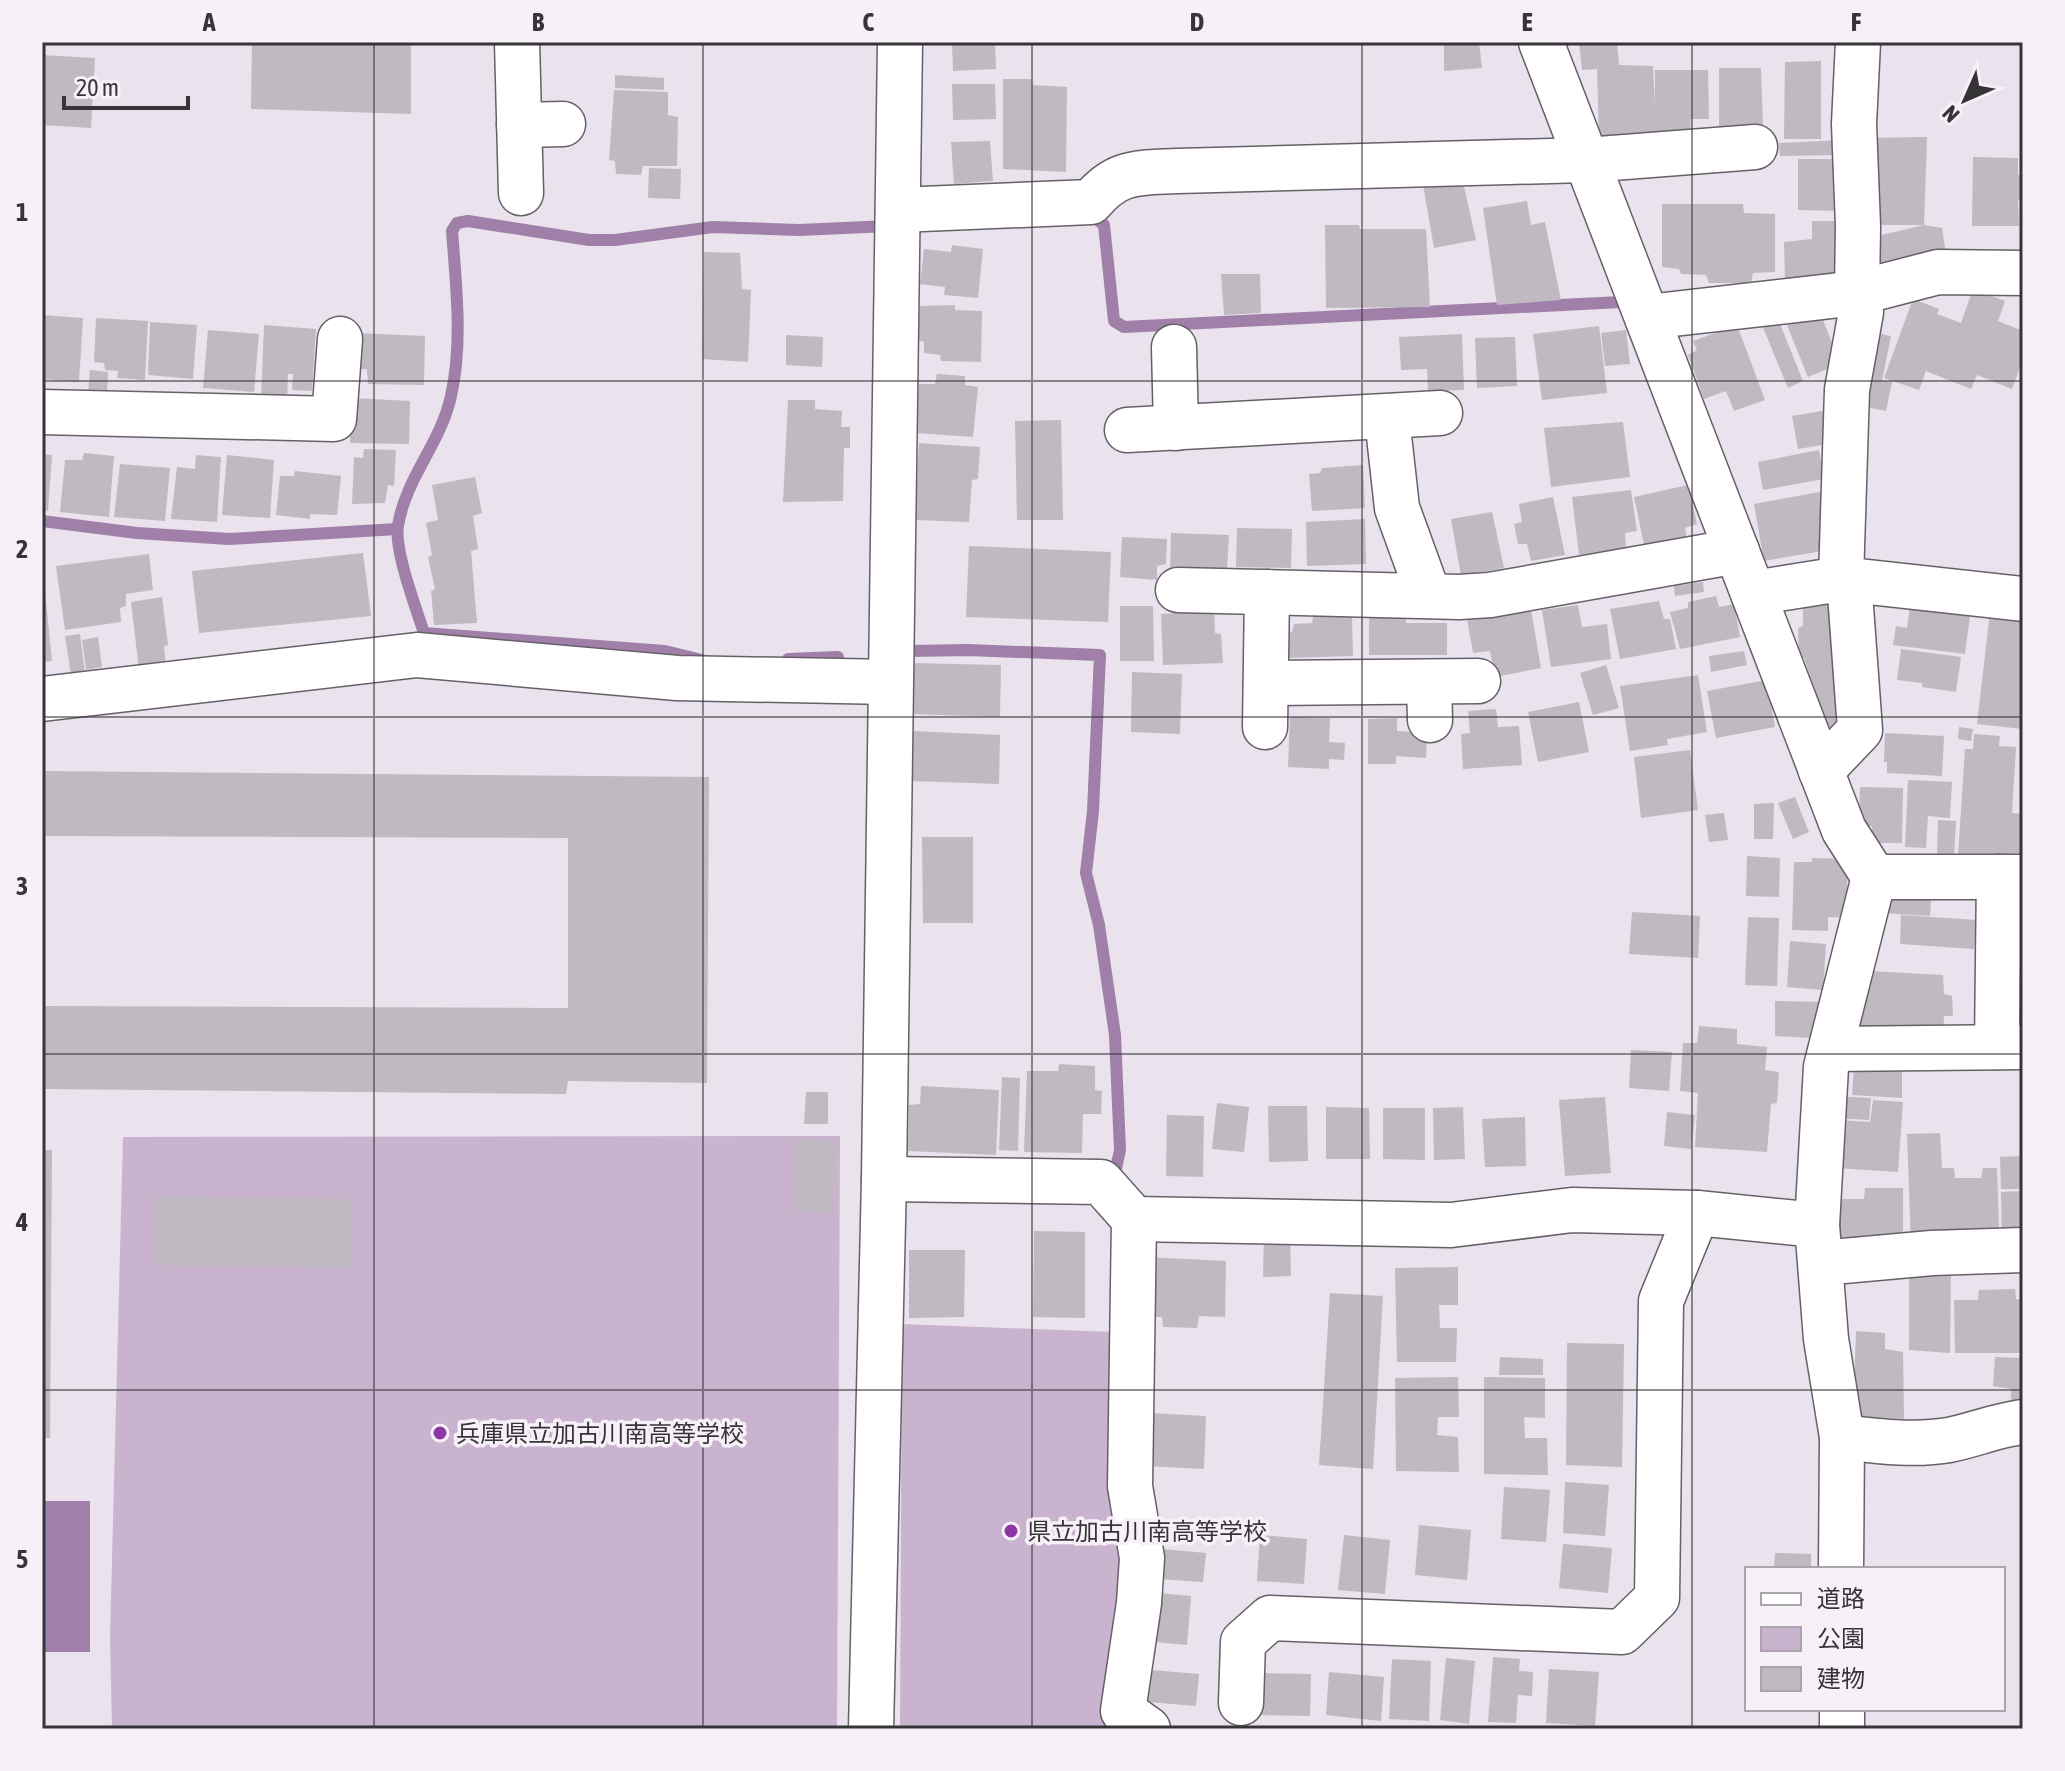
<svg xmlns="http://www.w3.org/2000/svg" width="2065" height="1771" viewBox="0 0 2065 1771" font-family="'Asap Condensed','Noto Sans JP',sans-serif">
  <rect width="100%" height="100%" fill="#eae2ec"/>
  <g fill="#c9b3ce">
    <polygon points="840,1136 837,1729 112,1729 110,1637 123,1137"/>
    <polygon points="902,1324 1113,1332 1124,1545 1105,1691 1106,1729 900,1729"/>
  </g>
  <rect fill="#a07fa9" x="42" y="1501" width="48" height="151"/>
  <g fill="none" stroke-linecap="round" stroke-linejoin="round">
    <g stroke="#a07fa9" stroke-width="12">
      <polyline points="1087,218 1094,217 1104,225 1114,321 1124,327 1621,302"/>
      <polyline points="42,521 137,533 229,539 397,529"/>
      <polyline points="909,651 968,650 1100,655 1093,811 1086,873 1099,925 1115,1035 1120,1150 1113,1182"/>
      <polyline points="788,659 838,657"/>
      <path d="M702 660 665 651 424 633C416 608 394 550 398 526 405 479 441 443 451 396 463 343 456 285 452 231L457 223 468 221 589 240H615L713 227 799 230 889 226"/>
    </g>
  </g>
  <g fill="#c0b9c2">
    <polygon points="252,42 411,42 411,114 251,109"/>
    <polygon points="952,42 995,42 996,69 953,71"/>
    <polygon points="1444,42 1479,42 1482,68 1444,71"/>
    <polygon points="1579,42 1617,42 1619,65 1653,66 1655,105 1655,70 1708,70 1709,119 1691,119 1690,133 1599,137 1597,69 1582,70"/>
    <polygon points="42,55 95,58 91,128 42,125"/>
    <polygon points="1821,61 1821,139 1784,139 1785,62"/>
    <polygon points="1719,68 1761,68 1763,127 1719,126"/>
    <polygon points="615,75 664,78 664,90 615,88"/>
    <polygon points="1003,79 1031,79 1033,85 1067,87 1066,172 1003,169"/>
    <polygon points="952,84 995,84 996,119 953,120"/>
    <polygon points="614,90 668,92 668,115 678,117 677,166 643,166 641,175 616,174 615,161 609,160"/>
    <polygon points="1927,137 1924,225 1874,225 1863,138"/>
    <polygon points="1842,140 1842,155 1780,156 1779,143"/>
    <polygon points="990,141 993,181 954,184 951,142"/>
    <polygon points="1973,157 2018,158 2018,175 2023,175 2023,200 2018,200 2019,226 1972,226"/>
    <polygon points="1798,159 1841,159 1841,211 1798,210"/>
    <polygon points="649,168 681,169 680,199 648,198"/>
    <polygon points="1462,178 1476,240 1434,248 1423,185"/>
    <polygon points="1527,201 1531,225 1545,222 1561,300 1497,305 1483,208"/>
    <polygon points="1662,204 1743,204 1744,213 1775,214 1775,272 1753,273 1751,283 1709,283 1706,275 1681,274 1679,269 1662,267"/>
    <polygon points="1812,221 1847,221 1850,280 1785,282 1784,242 1812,239"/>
    <polygon points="1325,225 1359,225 1360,229 1426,229 1430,307 1326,308"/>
    <polygon points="1924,225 1942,228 1946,255 1874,270 1869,238"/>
    <polygon points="952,245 983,249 978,298 944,295 945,287 920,284 924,249 951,252"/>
    <polygon points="704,252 740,253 742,289 751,290 748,362 702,359"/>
    <polygon points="1221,274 1260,274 1261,313 1224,315"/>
    <polygon points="1973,289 2005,301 1998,321 2023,331 2023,359 2012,389 1977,375 1971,389 1926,371 1919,390 1884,378 1913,299 1939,309 1937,314 1961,323"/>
    <polygon points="955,305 955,310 982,311 981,362 941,361 940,355 924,353 924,342 917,340 920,306"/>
    <polygon points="1869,310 1884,314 1881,334 1891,336 1882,381 1892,382 1886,411 1860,406"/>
    <polygon points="1820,312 1840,364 1808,377 1787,325"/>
    <polygon points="42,315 83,318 79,382 42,379"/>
    <polygon points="96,318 148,321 145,380 117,378 118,371 105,370 104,363 94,362"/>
    <polygon points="1778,319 1803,381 1788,388 1762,325"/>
    <polygon points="150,322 197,325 193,379 148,375"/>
    <polygon points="264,325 316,329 312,391 292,390 293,374 288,374 287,403 261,400"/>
    <polygon points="1737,325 1765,400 1734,411 1726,391 1704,399 1688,355 1697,350 1693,341"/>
    <polygon points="1599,326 1607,393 1542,400 1533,334"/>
    <polygon points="208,330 259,334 254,392 203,388"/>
    <polygon points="1626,330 1630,364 1605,366 1601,333"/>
    <polygon points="354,333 425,336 424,385 368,384 367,369 352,369"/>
    <polygon points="1462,334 1464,390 1428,391 1427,369 1401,370 1399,337"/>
    <polygon points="786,335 823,337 822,367 786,365"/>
    <polygon points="1515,337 1517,386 1477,388 1475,338"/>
    <polygon points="90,370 108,372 107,395 88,393"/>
    <polygon points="937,374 965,376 965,385 978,387 973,437 916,433 919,384 935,384"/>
    <polygon points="352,398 410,401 409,444 350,443"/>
    <polygon points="788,400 815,400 815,409 842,411 841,427 850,427 850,448 844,448 843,501 783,502"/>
    <polygon points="1828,410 1834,443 1798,449 1792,416"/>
    <polygon points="1061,420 1063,520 1017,520 1015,421"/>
    <polygon points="1623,422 1630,477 1551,487 1544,428"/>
    <polygon points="919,443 980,447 978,479 972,480 969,522 915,520"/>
    <polygon points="364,449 396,450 394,486 388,485 385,503 352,504 354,457 363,458"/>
    <polygon points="1819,450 1824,479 1763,490 1758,462"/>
    <polygon points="84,453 114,456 109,517 60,512 65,460 82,460"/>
    <polygon points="42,454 52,455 48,511 42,510"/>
    <polygon points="196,455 221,457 217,522 171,519 177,467 195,469"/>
    <polygon points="227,455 274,460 270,518 222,515"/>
    <polygon points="120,464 170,468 165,521 114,517"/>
    <polygon points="1363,465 1365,508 1312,511 1309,474 1320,473 1322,468"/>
    <polygon points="295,471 341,476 337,515 310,514 310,519 276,515 280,476 294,476"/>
    <polygon points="475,477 482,513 473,516 478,549 471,551 477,623 434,625 431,591 435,589 428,557 432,555 426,523 438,520 432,485"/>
    <polygon points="1688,485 1697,524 1685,528 1687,539 1645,549 1634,497"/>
    <polygon points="1631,490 1637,531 1625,533 1626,548 1579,555 1572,497"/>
    <polygon points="1825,491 1834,549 1764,561 1754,504"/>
    <polygon points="1553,497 1565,555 1531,561 1527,544 1518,544 1514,524 1522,522 1519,504"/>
    <polygon points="1492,512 1504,568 1461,576 1451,519"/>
    <polygon points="1365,519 1366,564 1307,566 1306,522"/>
    <polygon points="1237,528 1292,529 1291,568 1236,567"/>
    <polygon points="1171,533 1229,535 1227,570 1170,574"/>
    <polygon points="1122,537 1167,539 1166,564 1157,566 1157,580 1120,577"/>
    <polygon points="969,546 1111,552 1108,622 966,617"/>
    <polygon points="363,553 371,616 199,633 192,571"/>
    <polygon points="149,554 153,590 126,594 126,606 120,608 121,622 65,630 56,566"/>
    <polygon points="1703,582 1704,592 1675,596 1674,586"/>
    <polygon points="42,591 45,591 52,661 42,662"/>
    <polygon points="1716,596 1719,607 1734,604 1740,637 1680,649 1670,612 1688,608 1688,602"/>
    <polygon points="162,597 168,645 164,646 166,667 139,670 131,602"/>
    <polygon points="1911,599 1971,608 1965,654 1893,645 1896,626 1907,628"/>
    <polygon points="1659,601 1664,619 1670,619 1676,649 1620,659 1610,609"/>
    <polygon points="1831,603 1836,727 1827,726 1804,658 1799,657 1798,628 1803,626 1803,605"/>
    <polygon points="1991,603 2023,607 2023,729 1977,724"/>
    <polygon points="1214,604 1215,633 1221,634 1223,663 1163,665 1161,614 1177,613 1179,606"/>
    <polygon points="1578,605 1582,627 1607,624 1611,659 1551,667 1542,610"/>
    <polygon points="1120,606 1153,606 1154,661 1120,661"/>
    <polygon points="1531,610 1541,668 1495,677 1490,651 1473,653 1467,619"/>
    <polygon points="1314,611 1352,616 1353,656 1285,658 1284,633 1292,632 1294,624 1312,623"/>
    <polygon points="1369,614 1405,614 1406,623 1447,623 1447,655 1369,655"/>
    <polygon points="80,634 85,673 71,675 65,636"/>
    <polygon points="98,637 102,667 86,670 82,640"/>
    <polygon points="1901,649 1961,657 1956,692 1922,687 1922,683 1897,680"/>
    <polygon points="1744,651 1747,665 1711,672 1709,656"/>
    <polygon points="910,663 1001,665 1000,717 909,714"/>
    <polygon points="1606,665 1619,708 1593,715 1580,673"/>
    <polygon points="1132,672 1182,674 1180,734 1131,732"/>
    <polygon points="1698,675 1707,732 1667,739 1668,745 1630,751 1620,686"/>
    <polygon points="1767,680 1775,727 1716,738 1707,691"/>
    <polygon points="1579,702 1589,752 1538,762 1528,712"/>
    <polygon points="1496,709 1498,727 1519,726 1522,765 1463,769 1461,734 1470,733 1468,711"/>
    <polygon points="1290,717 1330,718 1329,742 1345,743 1344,760 1329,759 1329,769 1288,767"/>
    <polygon points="1397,718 1397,731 1427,733 1426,758 1396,756 1396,764 1368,764 1368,719"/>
    <polygon points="1959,727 1973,729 1971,741 1958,739"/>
    <polygon points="912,731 1000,735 999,784 912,781"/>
    <polygon points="1885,733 1944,736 1942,776 1887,773 1887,762 1884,762"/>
    <polygon points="1974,734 2000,736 1999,746 2016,747 2012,813 2023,814 2023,859 1958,856 1965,749 1973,749"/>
    <polygon points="1690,750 1698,810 1641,818 1634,757"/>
    <polygon points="42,771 709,777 707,1083 568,1081 566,1094 42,1089 42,1006 568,1008 568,838 42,836"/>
    <polygon points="1908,780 1952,782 1950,818 1928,816 1926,848 1905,847"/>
    <polygon points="1860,787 1903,788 1902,843 1872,843 1872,826 1859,826"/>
    <polygon points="1795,797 1809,832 1793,839 1778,803"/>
    <polygon points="1774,803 1773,839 1754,839 1754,804"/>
    <polygon points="1724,813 1728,840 1709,842 1705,815"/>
    <polygon points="1938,820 1956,821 1954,857 1937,857"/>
    <polygon points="922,837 973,837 973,923 923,923"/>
    <polygon points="1747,856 1780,858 1779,897 1746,896"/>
    <polygon points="1812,858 1848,859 1846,918 1828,917 1828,931 1792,930 1794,862 1812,862"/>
    <polygon points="1883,881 1932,884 1930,916 1880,913"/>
    <polygon points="1632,912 1700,916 1698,958 1629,954"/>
    <polygon points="1901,915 1977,920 1974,949 1900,944"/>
    <polygon points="1748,917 1779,918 1777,986 1745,985"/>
    <polygon points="1790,941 1826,944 1823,990 1787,987"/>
    <polygon points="2009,942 2023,942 2023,1041 2010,1041"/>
    <polygon points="1869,971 1943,975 1944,994 1952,996 1953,1016 1944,1016 1943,1045 1851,1043 1853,996 1868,993"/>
    <polygon points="1775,1001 1825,1002 1825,1023 1814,1024 1812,1038 1775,1036"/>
    <polygon points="1699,1026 1737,1029 1737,1044 1767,1047 1765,1070 1779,1072 1777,1103 1771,1104 1767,1152 1695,1147 1698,1093 1680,1091 1683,1043 1697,1043"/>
    <polygon points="1631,1050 1672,1052 1669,1091 1629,1088"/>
    <polygon points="1855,1055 1902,1057 1902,1098 1852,1095"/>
    <polygon points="1059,1064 1095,1066 1095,1090 1102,1091 1101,1114 1083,1114 1082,1153 1024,1152 1027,1071 1058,1071"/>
    <polygon points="1002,1077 1020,1078 1018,1151 999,1150"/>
    <polygon points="921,1086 999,1090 996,1155 908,1151 909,1105 920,1104"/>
    <polygon points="806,1092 828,1092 828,1124 804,1124"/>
    <polygon points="1835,1096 1871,1098 1869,1120 1833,1118"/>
    <polygon points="1605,1097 1611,1173 1565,1176 1559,1100"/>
    <polygon points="1873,1100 1903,1102 1898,1172 1835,1168 1838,1120 1870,1122"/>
    <polygon points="1217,1103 1249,1107 1244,1152 1212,1149"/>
    <polygon points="1268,1106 1307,1106 1308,1161 1269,1162"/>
    <polygon points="1326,1107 1369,1108 1370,1159 1326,1159"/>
    <polygon points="1463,1107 1465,1159 1434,1160 1433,1108"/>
    <polygon points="1383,1108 1425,1108 1425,1160 1383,1159"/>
    <polygon points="1667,1112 1695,1115 1691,1149 1664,1146"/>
    <polygon points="1167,1115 1204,1116 1203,1177 1166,1176"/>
    <polygon points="1525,1117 1526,1166 1485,1167 1482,1119"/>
    <polygon points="1940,1133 1942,1168 1954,1168 1955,1178 1981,1178 1983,1168 1997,1168 1999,1228 1976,1231 1911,1245 1907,1134"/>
    <polygon points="796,1139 836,1141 833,1213 793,1211"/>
    <polygon points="42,1150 52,1150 50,1438 42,1438"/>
    <polygon points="2022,1156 2023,1189 2001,1189 2000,1157"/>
    <polygon points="1865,1188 1903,1188 1903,1239 1834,1239 1834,1199 1864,1199"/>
    <polygon points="2023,1191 2023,1241 2002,1241 2001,1192"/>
    <polygon points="155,1196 352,1199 351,1268 154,1265"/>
    <polygon points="1034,1231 1085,1232 1085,1318 1033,1317"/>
    <polygon points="1264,1233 1290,1233 1291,1276 1263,1277"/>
    <polygon points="909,1250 965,1250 964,1317 909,1318"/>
    <polygon points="1146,1257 1226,1261 1225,1317 1199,1316 1197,1328 1163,1327 1162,1317 1143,1317"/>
    <polygon points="1909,1266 1951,1268 1950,1353 1909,1350"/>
    <polygon points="1458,1267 1458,1305 1439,1305 1440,1328 1457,1328 1456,1362 1397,1362 1395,1268"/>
    <polygon points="2015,1289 2016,1299 2023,1300 2023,1353 1955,1353 1954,1300 1978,1300 1979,1290"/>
    <polygon points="1330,1293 1383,1296 1373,1469 1319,1465"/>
    <polygon points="1856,1331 1885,1333 1885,1349 1903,1352 1904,1419 1853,1416"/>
    <polygon points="1567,1343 1624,1344 1622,1467 1566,1465"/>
    <polygon points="1500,1357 1543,1359 1543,1375 1499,1375"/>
    <polygon points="1995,1357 2023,1358 2023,1408 2011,1408 2011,1389 1993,1386"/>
    <polygon points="1458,1377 1459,1417 1438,1417 1437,1435 1458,1437 1459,1472 1396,1471 1395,1378"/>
    <polygon points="1484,1377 1545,1378 1545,1418 1524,1417 1525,1438 1547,1438 1548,1475 1484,1474"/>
    <polygon points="1149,1413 1206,1416 1204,1469 1146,1466"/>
    <polygon points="1565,1482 1609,1485 1605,1536 1563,1533"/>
    <polygon points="1504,1487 1550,1490 1546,1542 1501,1539"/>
    <polygon points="1419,1525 1471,1530 1467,1580 1415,1575"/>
    <polygon points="1260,1535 1307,1539 1304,1584 1257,1581"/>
    <polygon points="1344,1535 1390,1540 1385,1594 1338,1590"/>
    <polygon points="1563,1544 1612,1548 1608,1593 1559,1588"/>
    <polygon points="1162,1549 1206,1553 1203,1582 1159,1579"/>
    <polygon points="1775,1553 1811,1554 1811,1569 1774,1569"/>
    <polygon points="1158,1593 1191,1596 1187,1645 1154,1642"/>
    <polygon points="1493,1657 1520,1659 1519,1671 1533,1672 1532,1696 1518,1695 1516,1723 1488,1722"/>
    <polygon points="1446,1658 1475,1661 1469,1724 1440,1720"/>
    <polygon points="1392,1659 1431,1661 1429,1721 1389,1719"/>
    <polygon points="1549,1669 1599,1672 1595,1726 1546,1723"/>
    <polygon points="1151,1670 1199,1674 1196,1706 1148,1702"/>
    <polygon points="1329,1672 1384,1677 1381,1721 1326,1715"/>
    <polygon points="1259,1673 1311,1674 1310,1716 1258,1715"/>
  </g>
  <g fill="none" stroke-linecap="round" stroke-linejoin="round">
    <defs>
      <g id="minor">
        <polyline points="517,42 521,193"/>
        <polyline points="1541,42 1844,830 1874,877 2023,877"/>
        <polyline points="519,125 563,124"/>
        <path d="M898 210 1091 202C1117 170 1138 173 1177 171L1586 160 1755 147"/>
        <polyline points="1647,317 1857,293 1938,272 2023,273"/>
        <polyline points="1174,347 1176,428"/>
        <polyline points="42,412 334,419 340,339"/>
        <polyline points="1387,418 1397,508 1429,596"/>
        <polyline points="1127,430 1440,413"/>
        <polyline points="1841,579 1847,390 1861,312 1857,293 1858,226 1854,124 1858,42"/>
        <polyline points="1178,590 1459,597 1490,595 1737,551"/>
        <polyline points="1753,593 1841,579 2023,599"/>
        <polyline points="1429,682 1430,720"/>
        <polyline points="1266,683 1478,681"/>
        <polyline points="42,699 417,655 677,678 890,682"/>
        <polyline points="1265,727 1267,592"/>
        <polyline points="1821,771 1860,730 1849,580"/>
        <polyline points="1997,1047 1999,877"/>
        <polyline points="1831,1049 2023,1047"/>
        <polyline points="884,1179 1101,1182 1134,1219 1130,1486 1142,1558 1139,1603 1123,1711 1148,1729"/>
        <polyline points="1134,1219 1451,1225 1572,1210 1697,1213 1817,1225"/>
        <polyline points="1821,1263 1932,1253 2023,1250"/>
        <path d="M1842 1437C1877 1441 1914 1446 1949 1440 1974 1435 1997 1425 2023 1422"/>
        <polyline points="1841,1569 1842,1437 1826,1339 1817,1225 1826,1067 1874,877"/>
        <polyline points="1241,1703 1243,1642 1270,1618 1622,1632 1657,1598 1661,1301 1697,1213"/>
        <polyline points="1842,1709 1842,1729"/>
        <polyline points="871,1729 884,1179 900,42"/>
      </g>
    </defs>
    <use href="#minor" stroke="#676068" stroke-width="47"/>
    <use href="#minor" stroke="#fff" stroke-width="44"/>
  </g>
  <path fill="none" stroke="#363437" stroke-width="2" stroke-opacity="0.55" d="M374 42V1729M703 42V1729M1032 42V1729M1362 42V1729M1692 42V1729M42 381H2023M42 717H2023M42 1054H2023M42 1390H2023"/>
  <g fill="#8e36a3" stroke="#f7f0f9" stroke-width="3">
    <circle cx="440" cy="1433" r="8"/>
    <circle cx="1011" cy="1531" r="8"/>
  </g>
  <g text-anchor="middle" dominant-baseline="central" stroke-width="7" stroke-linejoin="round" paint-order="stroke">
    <g font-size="24" fill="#363437" stroke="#f7f0f9" text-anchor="start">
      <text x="456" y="1433">兵庫県立加古川南高等学校</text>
      <text x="1027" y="1531">県立加古川南高等学校</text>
    </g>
  </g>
  <rect width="2065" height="1771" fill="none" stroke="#f7f0f9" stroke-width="88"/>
  <rect x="1745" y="1567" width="260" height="144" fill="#f7f0f9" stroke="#aaa5ab" stroke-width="2"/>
  <rect x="1761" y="1593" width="40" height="12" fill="#ffffff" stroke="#aaa5ab" stroke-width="2"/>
  <text x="1817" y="1607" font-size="24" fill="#363437">道路</text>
  <rect x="1761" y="1627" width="40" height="24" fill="#c9b3ce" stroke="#aaa5ab" stroke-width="2"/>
  <text x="1817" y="1647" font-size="24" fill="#363437">公園</text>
  <rect x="1761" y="1667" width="40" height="24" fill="#c0b9c2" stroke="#aaa5ab" stroke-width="2"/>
  <text x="1817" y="1687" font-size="24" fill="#363437">建物</text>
  <g transform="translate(1965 100) rotate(225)" stroke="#f7f0f9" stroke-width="6" paint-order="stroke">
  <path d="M0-6L14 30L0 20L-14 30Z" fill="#363437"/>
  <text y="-12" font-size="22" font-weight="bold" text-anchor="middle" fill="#363437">N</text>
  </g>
  <path d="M64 96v12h124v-12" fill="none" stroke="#363437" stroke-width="4"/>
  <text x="76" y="96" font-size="24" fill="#363437" stroke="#f7f0f9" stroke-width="6" paint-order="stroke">20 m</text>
  <rect x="44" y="44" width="1977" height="1683" fill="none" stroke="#363437" stroke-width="3"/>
  <g font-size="26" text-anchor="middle" font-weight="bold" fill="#363437">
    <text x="209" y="31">A</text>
    <text x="538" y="31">B</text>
    <text x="868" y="31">C</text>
    <text x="1197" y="31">D</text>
    <text x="1527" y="31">E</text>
    <text x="1856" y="31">F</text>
    <text x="22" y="221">1</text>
    <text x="22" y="558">2</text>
    <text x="22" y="895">3</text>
    <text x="22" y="1231">4</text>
    <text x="22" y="1568">5</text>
  </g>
</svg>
